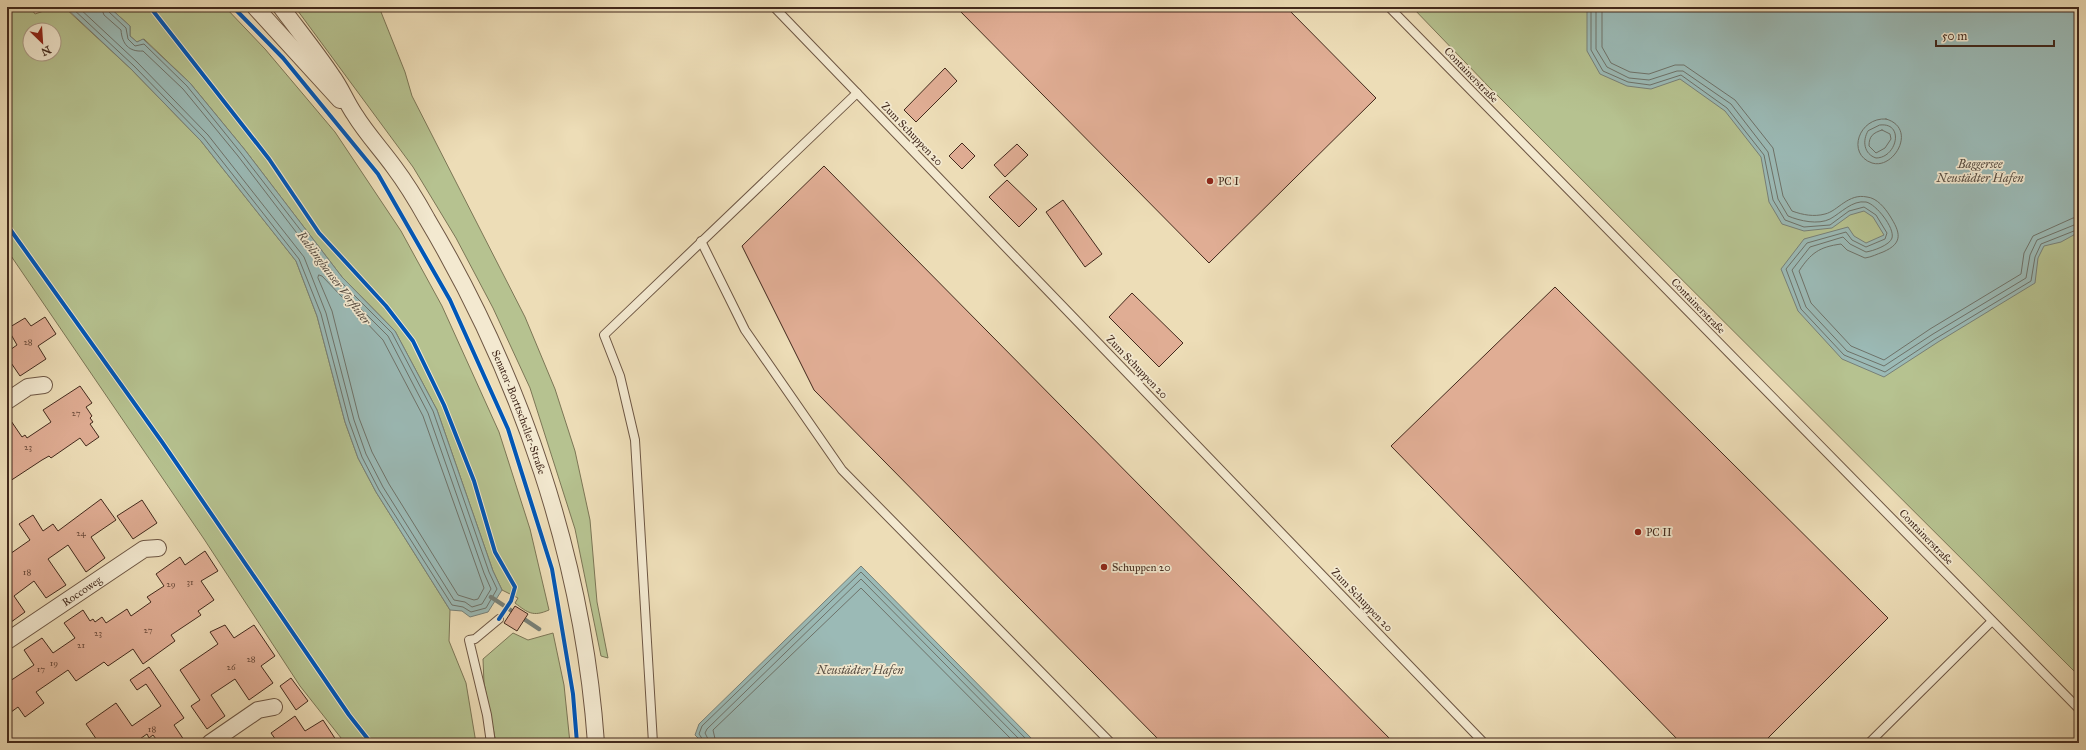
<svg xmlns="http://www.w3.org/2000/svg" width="2086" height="750" viewBox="0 0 2086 750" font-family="'IM FELL Great Primer',serif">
  <rect width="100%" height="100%" fill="#edddb7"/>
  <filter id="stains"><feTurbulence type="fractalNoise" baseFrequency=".005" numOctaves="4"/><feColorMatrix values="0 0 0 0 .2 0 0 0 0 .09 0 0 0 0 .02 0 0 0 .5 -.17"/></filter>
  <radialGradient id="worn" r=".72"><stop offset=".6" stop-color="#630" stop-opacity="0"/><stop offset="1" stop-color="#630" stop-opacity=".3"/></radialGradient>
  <g fill="#b6c290" stroke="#7c7656" fill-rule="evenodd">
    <path d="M7 7H30L35 14 55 7H64L131 69 201 141 296 261 317 316 345 422 358 458 376 492 450 610 449 641 466 683 476 743H345L300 686 204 539 7 250ZM30 30H54V54H30Z"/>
    <path d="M109 7H225L265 49 335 132 401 231 442 306 499 432 530 529 549 610C533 617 528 613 515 603L518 598 502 590 493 571 437 410 395 331 342 277 245 150 190 83 144 39 137 42 130 36V26Z"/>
    <polygon points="295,7 379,7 405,72 412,96 525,317 555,389 575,451 590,520 597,602 608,658 601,656 575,529 530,388 493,308 456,238 413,167"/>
    <polygon points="1412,7 2079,7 2079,676 1489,87"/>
    <polygon points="513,633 528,640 553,633 564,685 570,743 496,743 484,683 483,659"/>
  </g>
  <g fill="#9bbab6" stroke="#778078">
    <polygon points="65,7 109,7 130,26 130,36 137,42 143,39 190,83 245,150 342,277 395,331 437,410 493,571 502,590 488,612 470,617 462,611 450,610 376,492 358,458 345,422 317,316 296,261 201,141 131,69"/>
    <polygon points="1587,7 2079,7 2079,232 2061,242 2044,246 2038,258 2035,283 1938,342 1884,377 1842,359 1798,311 1781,269 1804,239 1848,227 1854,236 1866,243 1884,235 1873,217 1864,211 1850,215 1832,228 1804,231 1782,224 1769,202 1761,157 1725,111 1680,79 1651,89 1627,86 1600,74 1587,51"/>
    <polygon points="861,566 1036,743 703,743 695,735 699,724"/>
  </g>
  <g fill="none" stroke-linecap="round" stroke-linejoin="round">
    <g stroke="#6e7269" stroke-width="1">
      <polyline points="71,7 134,66 204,138 299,259 321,314 349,421 362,457 379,490 452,605 463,607 471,612 486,608 497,589 489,572 433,411 392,333 339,280 241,153 187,86 144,44 135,46 128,39 126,28 108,11 106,7"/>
      <path d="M78 7 137 62 208 135 304 257 326 313 354 420 366 454 383 487 454 600 465 602 472 607 482 604 491 589 484 573 428 413 388 336 335 283 238 156 183 89 143 51C129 52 122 44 121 30L104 15 101 7"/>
      <polyline points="1591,7 1591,50 1603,71 1628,82 1650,85 1681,75 1727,108 1764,155 1773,200 1785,220 1804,227 1830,225 1849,211 1864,207 1876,215 1887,233 1885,239 1866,247 1852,240 1846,232 1807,243 1786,269 1801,309 1844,355 1885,372 1935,339 2031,281 2035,257 2041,244 2079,229"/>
      <path d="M1596 7V49L1607 67 1629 78 1649 80 1677 71H1683L1731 104 1768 152 1778 199 1788 216C1800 221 1818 225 1830 219 1841 213 1852 200 1866 202 1876 204 1895 228 1892 238 1890 245 1873 251 1866 252L1850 244 1843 237 1810 247 1792 270 1806 307 1847 351 1884 366 1933 334 2026 278 2030 255 2037 240 2079 223"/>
      <path d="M1602 7V47L1611 63 1630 72 1649 74 1675 65H1684L1735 100 1773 148 1783 196 1792 211C1803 215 1814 217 1825 214 1838 211 1848 193 1867 197 1877 198 1885 208 1890 216 1900 232 1904 243 1883 252 1877 254 1872 257 1865 258L1847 250 1841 244C1819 247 1811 253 1799 271L1811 303 1851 346 1884 360 1930 329 2021 274 2024 253 2033 236 2073 218 2079 217"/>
      <path d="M1886 119C1918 128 1894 170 1872 163 1846 154 1859 117 1886 119Z"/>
      <path d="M1880 125C1905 122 1897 158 1876 158 1864 154 1862 141 1868 131Z"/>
      <path d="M1882 130 1890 134 1891 139 1885 148 1876 153 1869 146C1869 136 1873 133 1882 130Z"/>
      <polygon points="319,275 322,276 383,340 423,416 484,588 478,599 474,600 458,595 389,484 372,452 359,418 332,311 318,278"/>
      <polyline points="705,743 699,734 702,726 861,572 1030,743"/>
      <polyline points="710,743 705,733 707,729 861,579 1023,743"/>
      <polyline points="716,743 713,730 861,588 1015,743"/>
    </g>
    <polyline stroke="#778078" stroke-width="4.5" points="491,597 539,629"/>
  </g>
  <g fill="#e0ad94" stroke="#42291c">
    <polygon points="956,7 1286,7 1376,98 1209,263"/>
    <polygon points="945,68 957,81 916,122 904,110"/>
    <polygon points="962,143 975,156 962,169 949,156"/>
    <polygon points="1017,144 1028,155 1005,177 994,165"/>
    <polygon points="824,166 1394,743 1162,743 814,390 742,246"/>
    <polygon points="1007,180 1037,209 1019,227 989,197"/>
    <polygon points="1063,200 1102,254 1085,267 1046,212"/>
    <polygon points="1555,287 1888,618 1763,743 1681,743 1391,446"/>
    <polygon points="1132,293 1183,343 1159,367 1109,317"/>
    <polygon points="45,317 56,334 38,346 46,359 20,376 7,357 7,352 17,345 9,331 12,329 10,327 25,318 31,326"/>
    <polygon points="80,386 92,403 86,407 92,416 90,418 93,422 90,424 99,437 86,446 80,438 51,458 49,456 42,460 7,483 7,415 22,437 25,435 27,438 51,422 43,410"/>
    <polygon points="101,499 116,520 91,537 105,558 86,572 68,545 48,559 66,585 46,598 34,581 14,596 25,612 7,625 7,556 30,540 19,524 33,515 43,531 53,524 58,531"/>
    <polygon points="142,500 157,523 133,539 117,516"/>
    <polygon points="205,551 218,571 201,581 214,600 198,611 201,615 171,635 175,641 143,664 133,649 108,666 104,662 76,681 68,670 36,692 44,703 25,717 18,707 7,715 7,683 34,665 24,650 42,638 53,653 75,638 64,623 83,610 90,621 93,619 95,622 102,617 106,623 127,609 131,616 151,602 147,597 164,586 156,574 180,557 185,565"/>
    <polygon points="515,606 528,614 517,631 504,623"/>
    <polygon points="225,625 234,638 254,625 275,656 261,666 273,683 249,700 235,679 211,695 225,716 207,729 191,706 200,700 180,670 218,644 210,632"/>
    <polygon points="149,667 184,718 174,725 186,743 159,743 153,735 149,738 147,734 134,743 99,743 86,724 116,703 132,726 161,706 146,684 137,690 130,680"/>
    <polygon points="291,678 308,701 296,710 280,686"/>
    <polygon points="295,716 305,731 323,720 338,743 278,743 271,733"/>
  </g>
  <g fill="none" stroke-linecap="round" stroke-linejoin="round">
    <defs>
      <g id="lane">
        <polyline points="774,7 1484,743"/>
        <polyline points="1389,7 2079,709"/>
        <polyline points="701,241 745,330 842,470 1111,743"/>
        <polyline points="491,743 487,715 469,640 475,639 499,619"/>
        <polyline points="653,743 635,440 620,376 604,335 857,93"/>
        <polyline points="1869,743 1992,621"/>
      </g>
      <g id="street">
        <polyline points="255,7 340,100"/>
        <path id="s1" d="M281 7C298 30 316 52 332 76 341 88 346 102 355 115 366 133 381 149 394 167 406 183 417 201 427 219 521 377 583 559 596 743"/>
        <polyline points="7,401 28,387 44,385"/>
        <path id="s2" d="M7 641 144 549 158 548"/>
        <polyline points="210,743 258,710 274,707"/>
      </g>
    </defs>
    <use href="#lane" stroke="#6d5643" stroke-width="10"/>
    <use href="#street" stroke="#6d5643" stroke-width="18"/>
    <use href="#lane" stroke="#f3e9d0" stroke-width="8"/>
    <use href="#street" stroke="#f3e9d0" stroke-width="16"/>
    <defs>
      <g id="cycleway">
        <polyline points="150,7 269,159 319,233 386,306 413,341 444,405 474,481 495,552 515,587 511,601 499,619"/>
        <polyline points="233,7 283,58 378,174 450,300 508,429 552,569 573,694 577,743"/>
        <polyline points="7,225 162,442 349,715 371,743"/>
      </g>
    </defs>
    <use href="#cycleway" stroke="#f3e9d0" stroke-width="6"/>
    <use href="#cycleway" stroke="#0057b8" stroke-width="4"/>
  </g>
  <g fill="#8f2418" stroke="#f3e9d0" stroke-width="1.5">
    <circle cx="1210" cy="181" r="4"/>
    <circle cx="1638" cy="532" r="4"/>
    <circle cx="1104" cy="567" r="4"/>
  </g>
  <g text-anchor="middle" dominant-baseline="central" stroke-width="3.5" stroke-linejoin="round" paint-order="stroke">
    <g font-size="9" fill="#6a4a3a">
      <text x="28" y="341">28</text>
      <text x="76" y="412">27</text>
      <text x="28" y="446">23</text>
      <text x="81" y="532">24</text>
      <text x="27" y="571">18</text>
      <text x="190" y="581">31</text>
      <text x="171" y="583">29</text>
      <text x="148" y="629">27</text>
      <text x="98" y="632">23</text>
      <text x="81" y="644">21</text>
      <text x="251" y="658">28</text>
      <text x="54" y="662">19</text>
      <text x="231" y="666">26</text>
      <text x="41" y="668">17</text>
      <text x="152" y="728">18</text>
    </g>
    <g font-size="11" fill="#42291c" stroke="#f3e9d0">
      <text transform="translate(1471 75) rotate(46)">Containerstraße</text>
      <text transform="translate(912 134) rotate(46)">Zum Schuppen 20</text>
      <text transform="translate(1698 306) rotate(46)">Containerstraße</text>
      <text transform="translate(1137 367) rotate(46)">Zum Schuppen 20</text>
      <text stroke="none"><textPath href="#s1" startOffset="472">Senator-Borttscheller-Straße</textPath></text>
      <text transform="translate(1926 537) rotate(46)">Containerstraße</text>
      <text stroke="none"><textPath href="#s2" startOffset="90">Roccoweg</textPath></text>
      <text transform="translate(1362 600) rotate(46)">Zum Schuppen 20</text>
    </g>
    <g font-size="11" fill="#42291c" stroke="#f3e9d0" text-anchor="start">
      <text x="1218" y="181">PC I</text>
      <text x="1646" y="532">PC II</text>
      <text x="1112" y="567">Schuppen 20</text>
    </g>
    <g font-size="12" font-style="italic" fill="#584d42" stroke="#f3e9d0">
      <text x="1980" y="164">Baggersee<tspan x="1980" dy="14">Neustädter Hafen</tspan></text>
      <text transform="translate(334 278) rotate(53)">Rablinghauser Vorfluter</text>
      <text x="860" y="670">Neustädter Hafen</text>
    </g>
  </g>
  <rect width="2086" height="750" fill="none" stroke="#edddb7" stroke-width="24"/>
  <rect x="8" y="8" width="2070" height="734" fill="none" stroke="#42291c" stroke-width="2"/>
  <rect x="12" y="12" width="2062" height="726" fill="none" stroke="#42291c"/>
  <g transform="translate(42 42) rotate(155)"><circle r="19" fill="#f3e9d0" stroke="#ac9c88"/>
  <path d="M0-3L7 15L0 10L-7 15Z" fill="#8f2418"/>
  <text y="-6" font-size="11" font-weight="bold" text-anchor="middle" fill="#42291c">N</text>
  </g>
  <path d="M1936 40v6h118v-6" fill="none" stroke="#42291c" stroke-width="2"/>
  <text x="1942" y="40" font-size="12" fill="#42291c" stroke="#f3e9d0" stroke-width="3" paint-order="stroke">50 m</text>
  <rect width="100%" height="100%" filter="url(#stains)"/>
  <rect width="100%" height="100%" fill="url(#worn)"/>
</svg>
